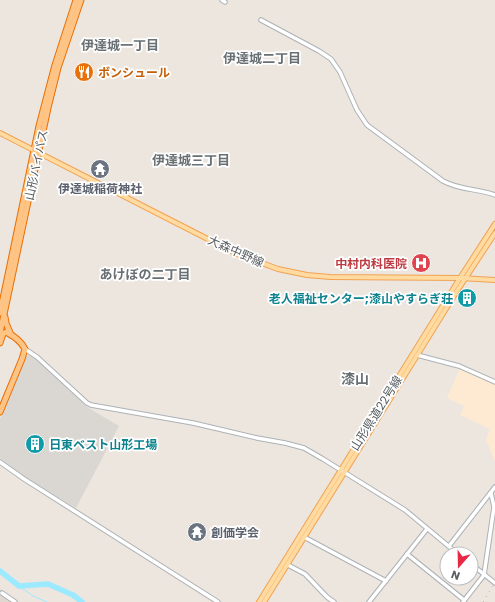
<svg xmlns="http://www.w3.org/2000/svg" width="495" height="602" viewBox="0 0 495 602" font-family="Poppins,'Noto Sans JP',sans-serif">
  <rect width="100%" height="100%" fill="#ece6df"/>
  <polygon fill="#feead2" points="462,369 495,383 495,461 486,440 490,429 460,415 464,406 447,398 459,370"/>
  <polygon fill="#dad6d2" points="32,355 87,407 119,426 76,508 25,477 0,458 0,419 26,356"/>
  <polygon fill="#ded8d0" points="0,589 19,602 0,602"/>
  <g fill="none" stroke-linecap="round" stroke-linejoin="round">
    <polyline stroke="#9ceaff" stroke-width="1" points="19,586 33,596 47,602"/>
    <polyline stroke="#9ceaff" stroke-width="5.5" points="0,571 19,586 48,584 73,595 82,602"/>
    <defs>
      <g id="minor">
        <polyline points="222,0 225,2"/>
        <path d="M261 20 319 51 331 59 340 72 357 110 367 125 443 181C462 191 477 188 495 195"/>
        <polyline points="25,349 37,357 87,403 91,405 193,423 257,438 285,443 304,448 323,459 405,510 458,554"/>
        <polyline points="417,355 459,366 495,382"/>
        <polyline points="0,462 24,479 218,602"/>
        <polyline points="304,537 386,581"/>
        <polyline points="449,546 495,487"/>
        <polyline points="407,554 464,600"/>
        <polyline points="471,564 495,583"/>
        <polyline points="288,565 305,574 327,597 334,602"/>
        <polyline points="2,593 15,602"/>
        <polyline points="369,602 427,529"/>
        <polyline points="463,602 484,575 494,507 491,493"/>
      </g>
      <g id="major">
        <polyline points="0,133 237,254 278,269 307,275 330,277 460,278 495,280"/>
        <polyline points="259,602 460,278 495,224"/>
        <polyline points="264,602 457,291 495,233"/>
      </g>
      <g id="highway">
        <polyline points="0,313 39,126 55,65 76,0"/>
        <polyline points="5,317 6,323 11,335"/>
        <polyline points="0,333 48,108 58,68 81,0"/>
        <path d="M0 343 3 334 6 332C14 336 21 341 25 349L22 359 0 412"/>
      </g>
    </defs>
    <use href="#minor" stroke="#adb2b6" stroke-width="5.5"/>
    <use href="#major" stroke="#f1a253" stroke-width="6"/>
    <use href="#highway" stroke="#eb6e00" stroke-width="7"/>
    <use href="#minor" stroke="#fff" stroke-width="3.5"/>
    <use href="#major" stroke="#ffdba1" stroke-width="4"/>
    <use href="#highway" stroke="#fdc485" stroke-width="5"/>
    <polyline stroke="#afb0b1" stroke-width="1" stroke-dasharray="1 5" stroke-linecap="butt" points="483,602 495,582"/>
  </g>
  <defs>
    <symbol id="restaurant-disc" viewBox="-11 -11 22 22"><circle r="9.5" fill="#e8710a" stroke="#fff"/><path d="M-5-6h1v4h1v-4h1v4h1v-4h1v5L-1.5 .5V6h-2V.5L-5-1ZM5-6V6H3V1.5H1.5Q1.5-4 5-6Z" fill="#fff"/></symbol>
    <symbol id="temple-disc" viewBox="-11 -11 22 22"><circle r="9.5" fill="#6b7280" stroke="#fff"/><path d="M0-6L5-2H3V0L6.5 2.5H4V6H1.5V3h-3V6H-4V2.5H-6.5L-3 0V-2H-5Z" fill="#fff"/></symbol>
    <symbol id="hospital-disc" viewBox="-11 -11 22 22"><circle r="9.5" fill="#e0444e" stroke="#fff"/><path d="M-5-5h3v3.5h4V-5h3V5h-3V1.5h-4V5h-3Z" fill="#fff"/></symbol>
    <symbol id="building-disc" viewBox="-11 -11 22 22"><circle r="9.5" fill="#0f9aa8" stroke="#fff"/><path d="M-4-6H4V6H1V3H-1V6H-4ZM-2.5-4.3h1.7v1.8h-1.7ZM.8-4.3h1.7v1.8H.8ZM-2.5-1h1.7V.8h-1.7ZM.8-1h1.7V.8H.8Z" fill="#fff"/></symbol>
  </defs>
  <g fill-rule="evenodd">
    <use href="#restaurant-disc" x="73" y="61" width="22" height="22"/>
    <use href="#temple-disc" x="89" y="158" width="22" height="22"/>
    <use href="#hospital-disc" x="410" y="252" width="22" height="22"/>
    <use href="#building-disc" x="456" y="287" width="22" height="22"/>
    <use href="#building-disc" x="24" y="433" width="22" height="22"/>
    <use href="#temple-disc" x="186" y="521" width="22" height="22"/>
  </g>
  <g text-anchor="middle" dominant-baseline="central" stroke-width="3.5" stroke-linejoin="round" paint-order="stroke">
    <g font-size="12" font-weight="bold" fill="#c56008" stroke="#fff" text-anchor="start">
      <text x="98" y="72">ボンシュール</text>
    </g>
    <g font-size="12" fill="#585e61" stroke="#fff">
      <text transform="translate(36 165) rotate(-78)">山形バイパス</text>
      <text transform="translate(236 251) rotate(24)">大森中野線</text>
      <text transform="translate(376 413) rotate(-58)">山形県道22号線</text>
    </g>
    <g font-size="12" font-weight="bold" fill="#5b616d" stroke="#fff">
      <text x="100" y="188">伊達城稲荷神社</text>
      <text x="211" y="532" text-anchor="start">創価学会</text>
    </g>
    <g font-size="12" font-weight="bold" fill="#be3a42" stroke="#fff" text-anchor="end">
      <text x="407" y="263">中村内科医院</text>
    </g>
    <g font-size="12" font-weight="bold" fill="#0d838f" stroke="#fff" text-anchor="end">
      <text x="453" y="298">老人福祉センター;漆山やすらぎ荘</text>
      <text x="49" y="444" text-anchor="start">日東ベスト山形工場</text>
    </g>
    <g font-size="13" font-weight="bold" fill="#697073" stroke="#fff">
      <text x="120" y="45">伊達城一丁目</text>
      <text x="262" y="58">伊達城二丁目</text>
      <text x="191" y="160">伊達城三丁目</text>
      <text x="145" y="274">あけぼの二丁目</text>
    </g>
    <g font-size="14" font-weight="bold" fill="#697073" stroke="#fff">
      <text x="355" y="379">漆山</text>
    </g>
  </g>
  <g transform="translate(459 566) rotate(200)"><circle r="19" fill="#ffffff" stroke="#bcbfc0"/>
  <path d="M0-3L7 15L0 10L-7 15Z" fill="#e92843"/>
  <text y="-6" font-size="11" font-weight="bold" text-anchor="middle" fill="#585e61">N</text>
  </g>
</svg>
